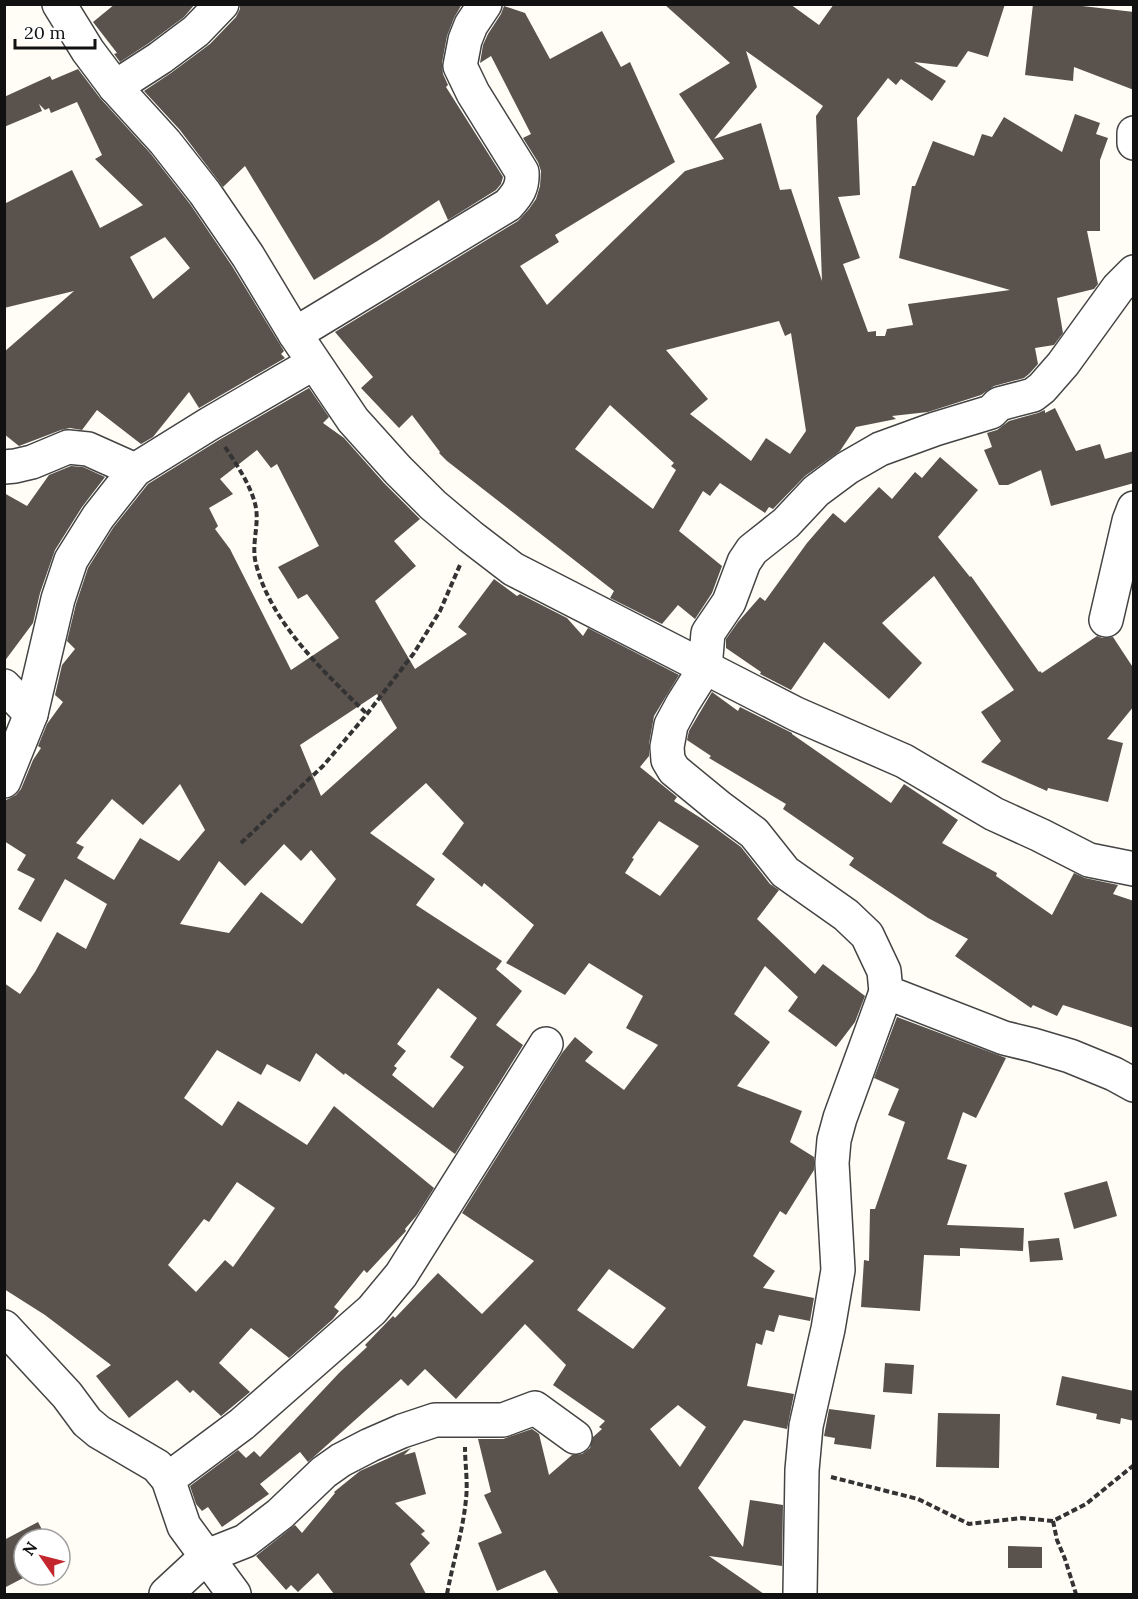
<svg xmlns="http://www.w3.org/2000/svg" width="1138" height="1599" viewBox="0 0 1138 1599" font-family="Lora,serif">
  <rect width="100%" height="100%" fill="#fffdf5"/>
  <g fill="#5a524d" fill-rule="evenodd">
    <polygon points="115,4 195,4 184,17 149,43 120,62 114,54 117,53 93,22"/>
    <polygon points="240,4 462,4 454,18 447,36 442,63 443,74 448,85 446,87 503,177 501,184 496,190 448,220 439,200 379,240 314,280 245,166 223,187 180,130 144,91 171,73 210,44 236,17 240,9"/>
    <path d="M664 4H790L819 25 834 4H1005L988 57 968 51 957 67 914 62 946 81 932 101 901 79 896 85 888 78 857 118 860 195 838 197 860 258 843 264 868 332 876 331V336H885L887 329 913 325 908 304 1010 290 899 258 912 186H915L933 141 974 156 982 134 992 137 1004 117 1062 152 1075 114 1100 123 1096 134 1108 138 1100 160V231H1087L1098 284 1094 289 1057 298 1063 333 1054 345 1035 348 1038 364 1029 374 1024 378 994 386 981 395 928 412 892 416 896 419 856 427 840 451 805 476 773 509 769 507 765 513 720 483 710 496 703 491 679 531 722 566 712 593 695 619 678 605 662 624 610 598 614 591 447 461 439 453 440 452 412 415 399 428 361 388 373 377 335 332 518 221 529 209 536 199 540 186 541 171 538 162 523 138 531 134 491 56 480 63 483 45 488 34 501 14 504 6 525 13 550 59 602 31 621 67 630 62 675 162 555 235 559 242 520 266 547 305 685 171 724 159 679 94 730 63ZM746 51 823 106 816 116 822 281 791 189 780 190 761 123 714 139 757 87ZM779 321 785 336 791 333 806 431 790 454 766 438 751 461 690 414 708 399 666 350ZM610 405 674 463 671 466 676 470 653 509 575 449Z"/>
    <polygon points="1033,4 1065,4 1134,12 1134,90 1074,67 1073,81 1025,75"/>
    <path d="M78 69 100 98 151 154 190 204 232 266 284 351 281 354 285 358 199 408 189 392 153 437 141 444 97 410 82 430 70 428 61 430 19 446 4 434V352L74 291 4 308V204L72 170 100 228 143 205 95 159 102 155 77 102 51 113 49 108 45 110 39 104 42 111 4 127V97L50 76 52 80ZM165 237 190 268 153 299 130 257Z"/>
    <path d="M309 388 329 417 323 423 344 438 384 483 420 519 394 541 416 566 375 601 415 669 467 634 458 627 494 579 517 596 520 594 567 618 583 636 588 628 679 675 654 716 649 744V756L640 767 677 797 674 801 707 822 741 847 770 884 779 890 757 919 815 974 823 964 865 996 855 1022 836 1047 788 1011 798 997 765 966 734 1014 770 1042 737 1086 802 1111 790 1142 814 1157V1170L786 1215 780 1211 753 1256 775 1271 763 1288 814 1298 810 1321 779 1315 774 1332 766 1330 762 1345 756 1343 747 1386 794 1394 787 1429 744 1420 698 1488 743 1547 750 1500 783 1505 782 1566 709 1556 764 1594H559L545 1570 497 1591 478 1543 502 1533 484 1495 491 1492 478 1439H503L532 1429 539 1434 549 1475 572 1455 582 1454 590 1448 593 1437 602 1429 599 1427 605 1421 553 1385 566 1365 525 1324 456 1399 425 1369 408 1386 401 1379 308 1462 300 1452 260 1484 269 1494 222 1527 208 1507 202 1511 196 1504 190 1486 238 1450 246 1458 254 1451 260 1457 340 1372 367 1347 365 1345 393 1316 395 1318 438 1273 482 1314 534 1261 462 1213 562 1053 575 1037 593 1052 585 1061 624 1090 658 1045 626 1028 643 996 589 963 565 995 506 963 534 925 484 883 482 887 442 854 464 823 426 783 370 833 435 879 416 905 502 961 496 969 522 991 496 1025 523 1045 455 1154 345 1073 344 1075 316 1053 300 1082 267 1064 261 1075 217 1050 184 1098 222 1126 238 1101 307 1145 334 1106 434 1188 417 1215 405 1229 406 1231 367 1273 364 1270 334 1307 339 1311 333 1319 289 1358 251 1328 219 1363 250 1392 221 1416 193 1390 190 1393 177 1380 129 1418 96 1376 111 1365 45 1315 4 1289V983L20 994 35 972 57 932 86 949 107 904 65 879 41 922 18 909 35 879 17 870 26 855 4 841V802L6 800 16 795 21 789 33 760 41 748 38 746 47 724 63 702 55 695 62 665 75 649 67 641 76 604 88 568 113 528 148 484 219 440ZM257 450 271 468 277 464 319 546 278 567 298 599 307 594 339 638 291 670 230 549 215 529 218 526 209 508 233 494 220 479ZM377 694 397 728 321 796 300 745ZM180 784 205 830 179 861 140 838 114 880 77 858 84 847 76 843 112 799 143 825ZM659 821 699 846 660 896 625 873 634 859 632 858ZM284 844 301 861 311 850 336 879 302 924 261 892 229 933 180 924 219 861 245 886ZM438 988 477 1018 450 1057 464 1067 433 1108 392 1075 397 1068 394 1066 406 1051 397 1044ZM237 1182 275 1208 233 1267 225 1260 196 1292 168 1265 204 1219 209 1222ZM609 1269 666 1308 633 1349 577 1310ZM678 1405 706 1427 680 1467 650 1429Z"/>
    <polygon points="1055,408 1076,451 1100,444 1105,459 1134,451 1134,483 1051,506 1041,470 1008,485 999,485 984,450 992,447 987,433 997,430 1009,421 1038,413 1045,410 1045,413"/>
    <polygon points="940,457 978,490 938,537 970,577 971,576 1039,672 1040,671 1042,673 1097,636 1102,638 1113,637 1134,669 1134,706 1107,739 1123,743 1108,802 1048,788 1047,791 981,762 1001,741 981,712 1014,690 934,576 882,623 922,663 889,699 824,642 791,690 760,674 761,672 726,648 726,639 738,622 760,597 765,601 807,543 833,513 845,523 879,487 892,499 915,472 922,478"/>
    <polygon points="71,466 83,467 105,477 82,507 55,550 40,593 33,623 4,662 4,493 27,506 49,475"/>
    <polygon points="712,692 738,711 740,707 792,733 792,734 891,803 904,784 958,820 942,843 997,873 996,876 1052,915 1074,873 1085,878 1118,885 1113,894 1134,901 1134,1028 1063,1005 1057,1016 1033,1005 1031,1008 955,956 968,939 928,918 849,865 854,858 783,809 786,804 709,758 711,756 687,740 689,731"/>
    <polygon points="897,1017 1006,1058 976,1118 963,1112 947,1159 967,1165 947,1225 1024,1228 1023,1251 960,1248 960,1256 924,1255 920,1311 861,1307 864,1260 869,1261 870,1209 875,1209 905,1122 888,1115 899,1089 874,1078"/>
    <polygon points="1107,1181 1117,1216 1074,1229 1064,1193"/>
    <polygon points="1059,1238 1063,1260 1030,1262 1028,1241"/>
    <polygon points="885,1363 914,1365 912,1394 883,1392"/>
    <polygon points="1062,1376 1134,1391 1134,1421 1121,1418 1120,1424 1096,1419 1097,1414 1056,1405"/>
    <polygon points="829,1409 875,1415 871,1449 834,1444 835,1438 824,1436"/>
    <polygon points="938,1413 1000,1414 999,1468 936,1467"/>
    <polygon points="411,1448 404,1455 415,1452 426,1494 395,1503 425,1531 421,1534 430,1543 410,1564 426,1594 334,1594 318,1573 298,1592 291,1585 286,1590 256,1556 295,1525 302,1533 335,1493 334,1492 360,1471"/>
    <polygon points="38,1522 47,1539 24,1539 24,1575 29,1575 4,1588 4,1540"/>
    <polygon points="1008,1546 1042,1547 1042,1568 1008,1568"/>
  </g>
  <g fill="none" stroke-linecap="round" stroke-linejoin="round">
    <defs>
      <g id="minor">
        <polyline points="59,4 88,51 115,87 165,142 205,193 248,256 295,334 353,420 398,470 433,505 470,536 513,569 796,714 904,761 994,814 1040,835 1089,860 1134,869"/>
        <polyline points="115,87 160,58 196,31 222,4"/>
        <polyline points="1134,133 1134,143"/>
        <polyline points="1134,272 1118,288 1063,364 1042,388 1033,395 999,404 991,412 935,429 880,449 847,468 816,491 786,523 752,550 744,562 729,602 708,633 705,668 683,703 671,725 667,747 668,760 674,770 719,807 754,833 785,872 846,915 867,935 884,971 886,992 1004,1038 1033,1045 1070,1056 1114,1074 1134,1085"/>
        <path d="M295 334 508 205C518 194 523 187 522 172L473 93 460 66 465 40 471 25 485 4"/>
        <polyline points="4,467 15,466 32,462 68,447 88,449 135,470"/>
        <polyline points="1106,620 1129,521 1134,508"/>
        <polyline points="4,686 31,714"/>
        <polyline points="4,781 31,714 58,599 71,560 98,517 135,470 209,424 314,363"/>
        <polyline points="4,1327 67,1395 87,1422 99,1432 157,1466 168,1479 184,1526 234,1594"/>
        <polyline points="168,1479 242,1424 372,1310 401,1275 546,1044"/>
        <polyline points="166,1594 207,1556 245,1541 280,1514 324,1472 341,1460 370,1445 402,1431 435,1420 503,1420 535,1408 575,1437"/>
        <polyline points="800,1594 802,1470 806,1426 828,1329 838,1270 832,1163 834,1140 840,1118 886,992"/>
      </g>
    </defs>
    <use href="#minor" stroke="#444" stroke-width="36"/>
    <g stroke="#333" stroke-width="4" stroke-dasharray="6 3" stroke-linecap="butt">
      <path d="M225 447C237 465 252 487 256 508 259 527 251 545 256 564 271 623 324 672 367 714"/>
      <polyline points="241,843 323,766 367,714 414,653 440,611 460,565"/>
      <polyline points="831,1477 918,1499 969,1524 1022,1518 1053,1521 1086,1504 1134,1465"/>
      <polyline points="1053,1521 1057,1540 1065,1559 1076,1594"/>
      <path d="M447 1594C453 1562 463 1531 466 1499 468 1482 465 1464 465 1447"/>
    </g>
    <use href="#minor" stroke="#fff" stroke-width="33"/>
  </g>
  <rect width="1138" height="1599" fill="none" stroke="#111111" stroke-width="12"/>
  <g transform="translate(42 1557) rotate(305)"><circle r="28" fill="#ffffff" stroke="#a0a0a0" stroke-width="1.5"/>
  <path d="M0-4.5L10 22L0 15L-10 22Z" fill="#c4262e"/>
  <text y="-9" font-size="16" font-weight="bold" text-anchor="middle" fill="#111111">N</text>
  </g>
  <path d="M15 39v9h80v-9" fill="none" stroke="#111111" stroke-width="3"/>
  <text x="24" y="39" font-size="18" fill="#111111" stroke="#ffffff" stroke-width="4.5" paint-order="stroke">20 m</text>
</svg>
